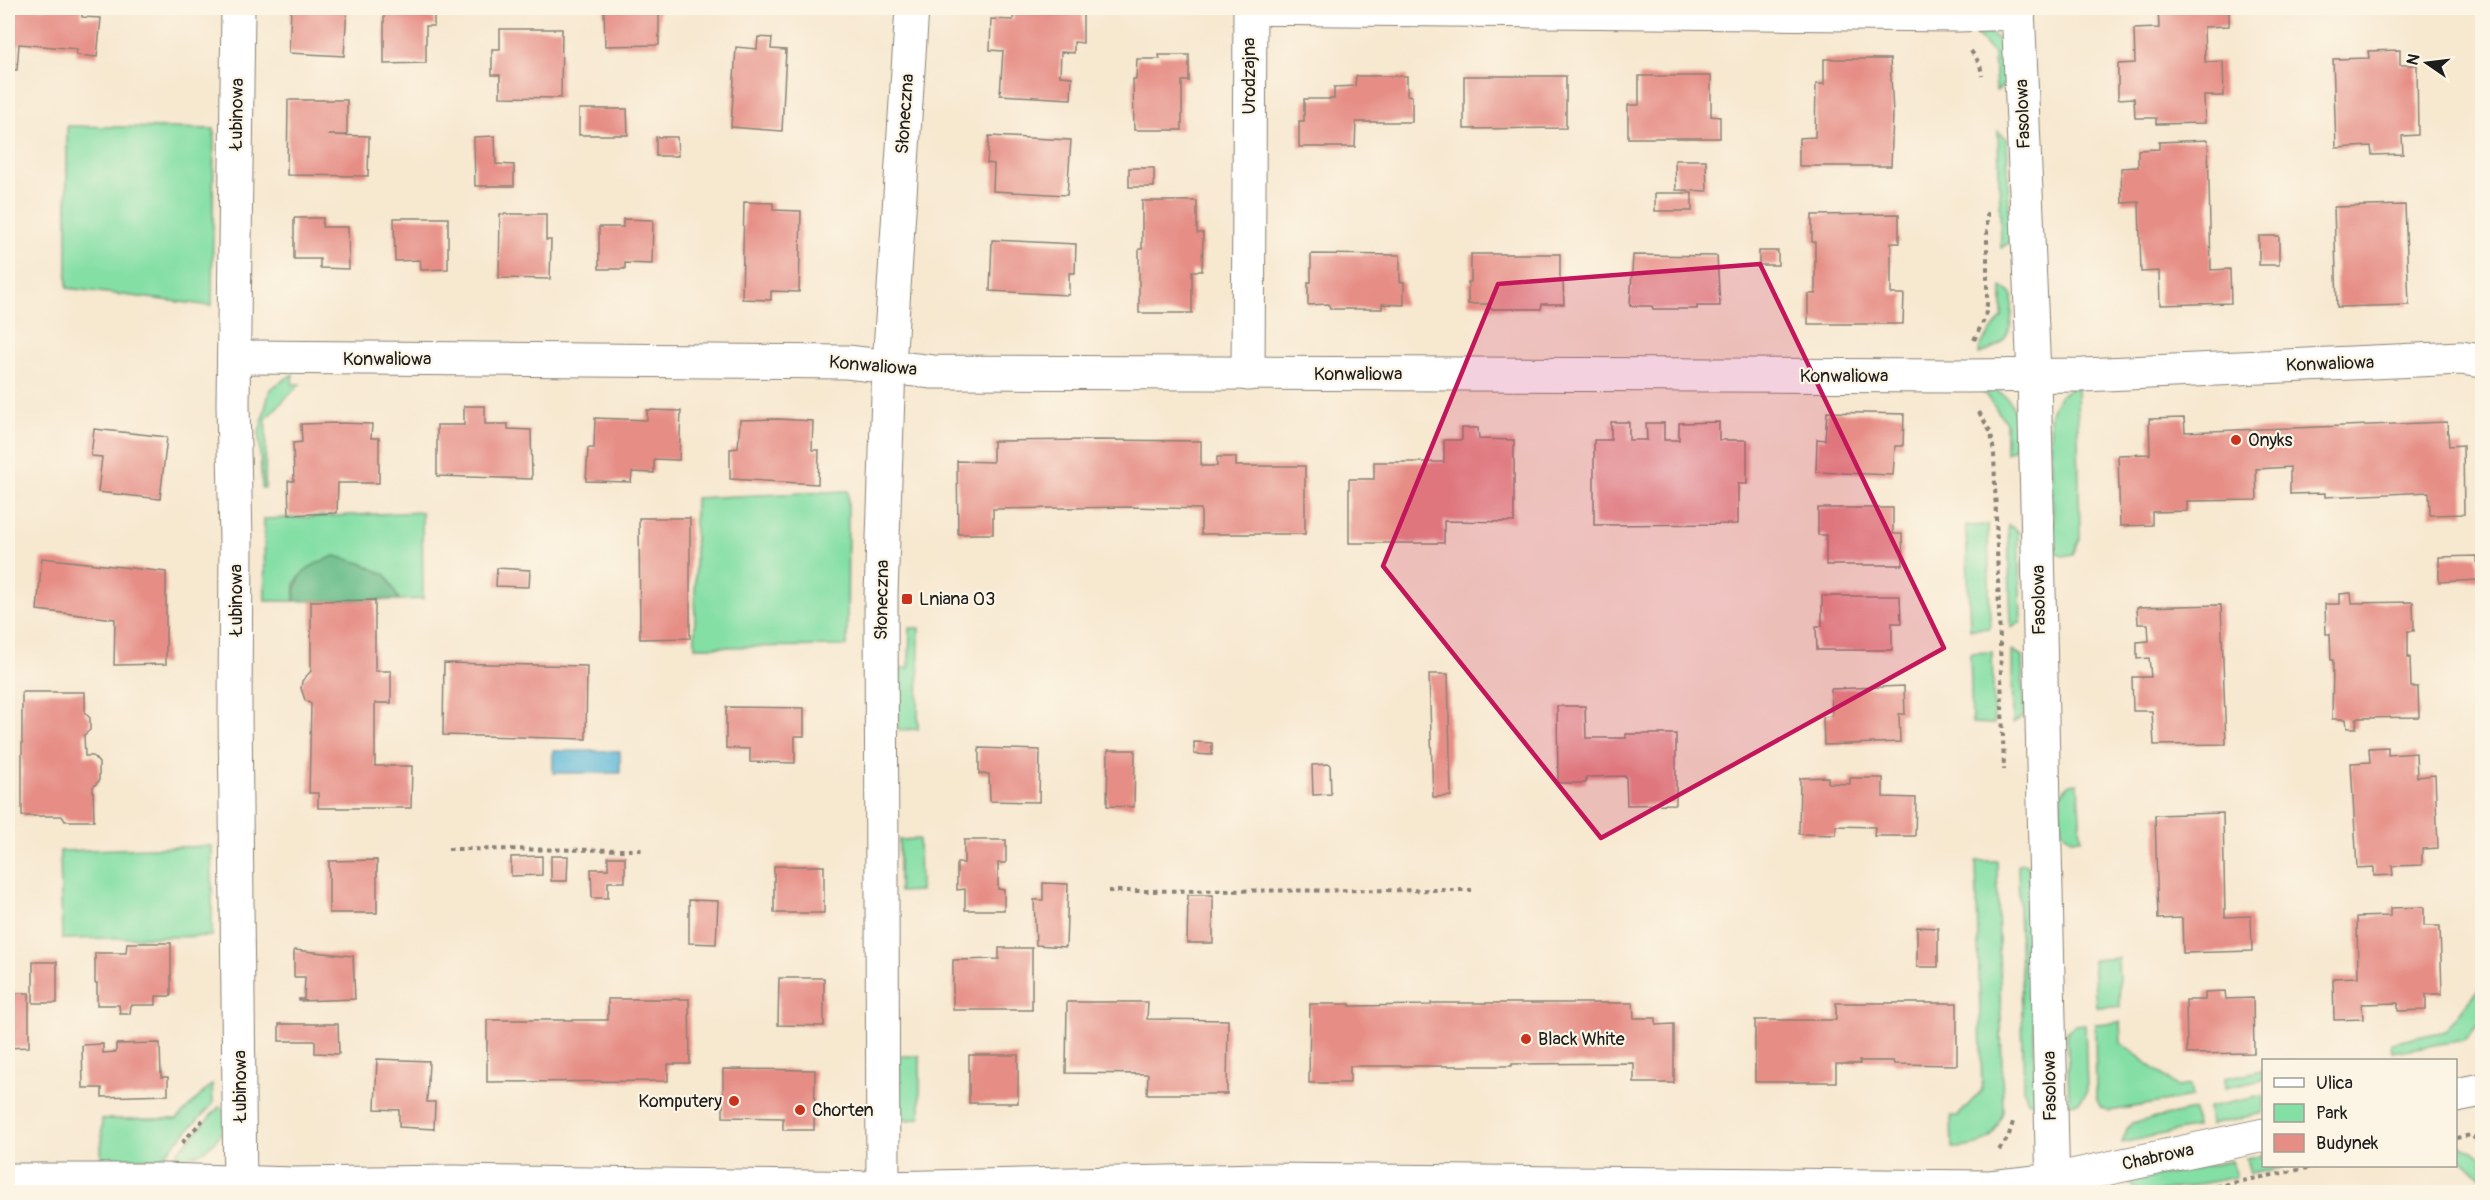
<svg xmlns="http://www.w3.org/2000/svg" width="2490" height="1200" viewBox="0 0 2490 1200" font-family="Pangolin,sans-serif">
  <rect width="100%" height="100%" fill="#fcf5e5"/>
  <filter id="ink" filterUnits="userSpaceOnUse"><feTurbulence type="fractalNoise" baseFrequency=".0167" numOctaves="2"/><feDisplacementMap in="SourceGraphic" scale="12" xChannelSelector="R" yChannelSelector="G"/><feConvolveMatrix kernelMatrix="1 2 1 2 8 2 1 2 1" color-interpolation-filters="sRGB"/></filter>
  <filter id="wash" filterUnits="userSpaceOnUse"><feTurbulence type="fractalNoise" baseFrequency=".008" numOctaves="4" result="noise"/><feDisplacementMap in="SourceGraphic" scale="24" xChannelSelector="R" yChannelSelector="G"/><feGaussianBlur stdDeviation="1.35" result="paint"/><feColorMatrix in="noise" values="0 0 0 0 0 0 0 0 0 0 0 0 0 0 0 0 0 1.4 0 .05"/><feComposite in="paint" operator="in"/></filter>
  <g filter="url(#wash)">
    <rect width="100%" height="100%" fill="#f7e8d0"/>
    <g fill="#84dfa5" stroke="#507e60" stroke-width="1.5">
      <path d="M1970 28C2009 34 2005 52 2006 85L1996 91 1994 54Z"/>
      <polygon points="67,126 214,129 212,306 67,288"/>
      <polygon points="1998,131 2007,139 2010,242 2001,248"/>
      <path d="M2002 287 2012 294C2013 324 2012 345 1979 354L1980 346 2002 317Z"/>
      <polygon points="293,374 292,384 300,384 266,418 265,488 262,488 259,433 270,389"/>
      <path d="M1979 386C2019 393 2016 413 2016 447L2006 453V422Z"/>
      <path d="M2077 387 2080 538 2073 554 2063 556 2054 551 2050 417C2054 401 2061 391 2077 387Z"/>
      <polygon points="848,491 847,646 695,647 695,498"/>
      <polygon points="422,512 423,599 399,600 386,575 310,567 295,582 294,601 265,601 264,519"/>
      <polygon points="1988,525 1990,628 1970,629 1966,526"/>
      <polygon points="2008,525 2018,531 2021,622 2011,628"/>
      <polygon points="910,628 919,628 918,729 898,730 900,668 909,668"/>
      <polygon points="2012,651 2022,657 2024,716 2013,723"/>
      <polygon points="1992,652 1994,724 1972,723 1970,653"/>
      <polygon points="2078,783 2081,839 2071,839 2061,830 2060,795 2070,784"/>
      <polygon points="919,839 920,891 899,892 899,840"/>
      <polygon points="212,846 212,936 62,939 60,851"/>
      <path d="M1976 861H1997L2003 1111C1994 1141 1982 1148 1952 1148L1951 1116H1958L1982 1090Z"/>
      <polygon points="2023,863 2029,866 2036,1105 2028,1101 2024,1090 2018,864"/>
      <polygon points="2118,958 2120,1007 2096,1007 2093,960"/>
      <polygon points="2482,985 2482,1021 2464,1040 2392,1052 2391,1043 2445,1031"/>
      <polygon points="2120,1022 2121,1043 2178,1087 2190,1085 2192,1097 2110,1111 2101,1108 2096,1098 2095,1024"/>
      <polygon points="2085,1024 2087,1092 2079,1102 2069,1104 2067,1031 2075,1025"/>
      <polygon points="899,1056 920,1056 920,1118 909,1120 901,1117"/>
      <polygon points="2263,1070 2263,1080 2225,1088 2225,1078"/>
      <polygon points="212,1084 213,1104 160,1159 101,1158 102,1119 177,1119"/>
      <polygon points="2263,1096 2263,1113 2210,1125 2208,1107"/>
      <path d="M219 1107 227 1110C226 1139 202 1160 173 1157Z"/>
      <polygon points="2194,1110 2196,1127 2122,1143 2127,1129 2132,1123"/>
      <polygon points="2456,1145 2473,1150 2482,1157 2482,1178 2456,1153"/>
      <polygon points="2263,1155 2264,1166 2290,1166 2250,1174 2246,1158"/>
      <polygon points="2232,1161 2236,1177 2159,1192 2139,1192 2127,1182"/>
    </g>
    <path fill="#6bbe8a" stroke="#446d53" stroke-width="1.5" d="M335 556 361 563 386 575 399 600 294 601C296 569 308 567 335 556Z"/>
    <rect fill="#5ab8d8" stroke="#3b6a7a" stroke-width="1.5" x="553" y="751" width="67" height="22"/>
    <g id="blocks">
      <g fill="#e68e86">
        <polygon points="8,8 82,8 82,17 101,18 97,57 76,55 77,49 19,44 17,70 8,69"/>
        <polygon points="291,8 347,8 344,56 289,53"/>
        <polygon points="384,8 434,8 434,26 426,26 426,63 384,64"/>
        <polygon points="604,8 659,8 659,45 605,46"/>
        <polygon points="1014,8 1083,8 1083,43 1074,42 1074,53 1061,52 1060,76 1072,77 1071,99 1000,95 1003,51 990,50 991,19 1013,20"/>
        <polygon points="2158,8 2229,8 2229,26 2204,27 2205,62 2223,61 2224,96 2204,96 2205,123 2156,124 2156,118 2135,118 2134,98 2118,99 2118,64 2135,63 2134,29 2159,28"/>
        <polygon points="500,29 562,29 561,98 500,97 500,75 492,75 492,49 500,49"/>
        <polygon points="758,37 772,38 771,49 786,50 782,131 731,127 736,47 757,49"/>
        <polygon points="2400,50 2400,65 2417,65 2418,135 2402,136 2403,154 2372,155 2371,146 2336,148 2333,59 2369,58 2368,51"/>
        <polygon points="1159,55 1189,55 1189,81 1182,81 1182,130 1134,130 1133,79 1136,79 1137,59 1160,59"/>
        <polygon points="1824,59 1890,59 1893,113 1891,166 1799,166 1799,138 1815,137 1816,84 1824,84"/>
        <polygon points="1356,76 1407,76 1407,95 1412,96 1412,122 1356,122 1355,147 1299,147 1299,121 1304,121 1304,99 1334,99 1334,87 1355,86"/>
        <polygon points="1464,76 1566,76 1566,128 1464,129"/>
        <polygon points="1639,76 1711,76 1711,116 1720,117 1720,138 1628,138 1628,105 1639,105"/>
        <polygon points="288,100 347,100 347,135 328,135 369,136 368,176 287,175"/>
        <polygon points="579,109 627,109 628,135 579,135"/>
        <polygon points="495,136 496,164 514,165 514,186 475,186 474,137"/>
        <polygon points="989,136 1071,140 1067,195 993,191 994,164 987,163"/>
        <polygon points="656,137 677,137 678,156 656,156"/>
        <polygon points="2208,140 2211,270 2230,269 2231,303 2160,305 2159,271 2141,272 2139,202 2122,203 2121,168 2138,167 2138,150 2159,149 2159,142"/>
        <polygon points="1675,160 1706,160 1707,191 1676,190"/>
        <rect x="1129" y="168" width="25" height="19"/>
        <rect x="1655" y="193" width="37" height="18"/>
        <polygon points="1142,201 1197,201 1197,233 1203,233 1202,271 1192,271 1192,313 1139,313 1139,249 1142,249"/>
        <polygon points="744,202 773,203 773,210 801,211 799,292 771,291 771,300 742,299"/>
        <polygon points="2405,205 2409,305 2337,307 2334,207"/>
        <polygon points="500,214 546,214 546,240 551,240 550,279 499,278"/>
        <polygon points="1899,214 1899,243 1891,243 1891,294 1904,294 1903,324 1808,324 1808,294 1815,294 1815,242 1812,242 1812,215"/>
        <polygon points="294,218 323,218 322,227 348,227 349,269 320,268 320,259 294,259"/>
        <polygon points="394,218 448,218 448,269 421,270 420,260 395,261"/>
        <polygon points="623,219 653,220 652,264 625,263 625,269 599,269 599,227 623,227"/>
        <rect x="2259" y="236" width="20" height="29"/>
        <polygon points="992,240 1076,244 1075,273 1069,273 1069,295 990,291"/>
        <rect x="1759" y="251" width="19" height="14"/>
        <polygon points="1311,254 1400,255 1400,282 1404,282 1404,305 1382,304 1382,309 1330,309 1329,304 1308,305 1308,282 1311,282"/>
        <polygon points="1471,254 1560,254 1560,282 1563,282 1564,304 1542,304 1541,309 1490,309 1489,304 1468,304 1468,282 1471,282"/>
        <polygon points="1633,255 1717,256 1720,306 1697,306 1697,309 1653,309 1652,306 1630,306"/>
        <polygon points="464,406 485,406 485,424 508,424 508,429 531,430 532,479 437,476 437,425 464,425"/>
        <polygon points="647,410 681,411 679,460 654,459 654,473 632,472 631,482 586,481 588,448 594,448 595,418 647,420"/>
        <polygon points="1827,412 1904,414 1903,446 1895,446 1893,475 1816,472 1817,439 1825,440"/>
        <polygon points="2184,418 2185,432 2447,422 2449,446 2463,445 2464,514 2430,515 2429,492 2325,497 2325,493 2290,494 2290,467 2256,469 2257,500 2187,501 2187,511 2152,512 2152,525 2120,526 2118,455 2150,454 2149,419"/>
        <polygon points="778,419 813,421 812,450 819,450 818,484 730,479 730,449 738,448 740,420"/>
        <polygon points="1611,422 1629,422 1629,440 1647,440 1646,423 1664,423 1664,440 1679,440 1679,423 1719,422 1719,440 1747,440 1747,484 1738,484 1738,524 1594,525 1594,440 1611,440"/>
        <polygon points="338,423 372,424 371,438 379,438 379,483 338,483 337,513 289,515 288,481 294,481 293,443 302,442 301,424"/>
        <polygon points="1462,428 1478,428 1479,439 1514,440 1514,522 1444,521 1444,543 1349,543 1349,479 1374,479 1374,462 1444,462 1444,440 1462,440"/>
        <polygon points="94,429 167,437 160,499 98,492 102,457 91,456"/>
        <polygon points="1097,440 1201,441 1201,466 1217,466 1217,457 1236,457 1236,466 1305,466 1305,534 1201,534 1201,509 1132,507 993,509 993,534 958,534 957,461 993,462 993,441"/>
        <polygon points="1818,508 1893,508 1893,534 1902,534 1903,565 1826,565 1826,535 1818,535"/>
        <polygon points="639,518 690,518 690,638 640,639"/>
        <polygon points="2477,556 2478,580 2439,582 2439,557"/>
        <polygon points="42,558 166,572 166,664 114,665 115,619 37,610"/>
        <polygon points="497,568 530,570 529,587 496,586"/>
        <polygon points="2351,593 2352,603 2413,602 2414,631 2408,631 2408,658 2410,657 2411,687 2418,687 2419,717 2357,718 2356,728 2347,728 2346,719 2332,719 2333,660 2331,660 2330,634 2326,634 2325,604 2340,604 2340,594"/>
        <polygon points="1822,596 1900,596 1901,623 1892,623 1892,650 1817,650 1816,626 1822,626"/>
        <polygon points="375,600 375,671 391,671 391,703 375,703 375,766 412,766 411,808 318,808 318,793 309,793 311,704 305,700 301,688 302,681 311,671 311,601"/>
        <polygon points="2221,605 2226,744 2154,745 2152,711 2133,711 2132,677 2151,677 2149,658 2137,659 2137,642 2149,641 2148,624 2138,624 2137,607"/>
        <polygon points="444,663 587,666 586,739 443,735"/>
        <polygon points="1429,674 1448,674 1451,796 1433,797"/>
        <polygon points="1904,686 1905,714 1899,714 1900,742 1824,745 1823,717 1832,716 1831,689"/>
        <polygon points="22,692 85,692 85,713 90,718 90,730 84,735 85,756 93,756 99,763 99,781 93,787 94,821 65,821 62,816 22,816"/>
        <polygon points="1557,706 1585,706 1586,738 1626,738 1626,734 1676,734 1676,804 1627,805 1626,776 1586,777 1586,783 1558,783"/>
        <polygon points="726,707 804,708 804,736 795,736 795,763 750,762 750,749 726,748"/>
        <polygon points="1194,742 1212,743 1212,755 1194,754"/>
        <polygon points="2388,747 2388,755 2416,753 2417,777 2435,775 2438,848 2422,849 2422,865 2392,866 2393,875 2374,876 2374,867 2357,868 2351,763 2370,762 2369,748"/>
        <polygon points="979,748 1040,750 1039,802 990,801 989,774 979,774"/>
        <polygon points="1108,750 1135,750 1134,807 1107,806"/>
        <polygon points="1330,764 1331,794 1313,795 1312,765"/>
        <polygon points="1828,777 1828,783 1850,784 1850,778 1883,778 1883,797 1916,798 1915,836 1874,836 1875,827 1836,826 1836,835 1799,834 1800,778"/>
        <polygon points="2223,813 2225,917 2251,916 2252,951 2183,953 2182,918 2158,919 2155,815"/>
        <polygon points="964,840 1006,840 1006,863 998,863 998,889 1004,890 1004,910 965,910 965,889 957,890 957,863 964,863"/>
        <polygon points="542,856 542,875 511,876 511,857"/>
        <polygon points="551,856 568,856 567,881 551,881"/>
        <polygon points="608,857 625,857 625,882 608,882 608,898 592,898 591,869 608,869"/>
        <polygon points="377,860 377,913 329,913 329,861"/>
        <rect x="774" y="866" width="50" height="47"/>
        <polygon points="1043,883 1068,884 1066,947 1036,945 1034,900 1043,900"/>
        <polygon points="1188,895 1213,895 1213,943 1187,943"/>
        <polygon points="689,900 718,901 716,944 689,943"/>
        <polygon points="2424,907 2424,926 2440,926 2442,994 2426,994 2426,1010 2398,1011 2398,1003 2362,1004 2363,1019 2334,1020 2333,978 2358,977 2357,917 2390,916 2390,908"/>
        <polygon points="1917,927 1938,928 1938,967 1917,967"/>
        <polygon points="127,943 171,943 171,996 156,996 156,1005 131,1005 130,1014 120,1014 119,1005 97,1005 97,983 95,983 95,953 126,953"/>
        <polygon points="999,948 1032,948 1032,1010 953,1010 953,960 999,959"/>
        <polygon points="294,950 353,956 355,999 299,1001 299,999 304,999 305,977 294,977"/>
        <rect x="33" y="962" width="24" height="41"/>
        <polygon points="779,978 824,978 824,1026 778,1025"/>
        <polygon points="2225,991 2226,999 2253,998 2254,1053 2187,1054 2186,1000 2205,1000 2205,992"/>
        <polygon points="8,993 29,993 29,1047 8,1048"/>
        <polygon points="608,999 689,999 690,1064 668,1064 668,1081 487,1082 487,1020 608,1020"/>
        <polygon points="1067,1002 1148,1002 1147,1019 1228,1020 1227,1094 1147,1094 1148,1074 1066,1073"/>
        <polygon points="1431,1003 1633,1003 1634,1018 1656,1018 1656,1025 1674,1024 1674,1083 1634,1083 1634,1063 1512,1064 1512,1066 1350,1066 1350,1083 1309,1083 1310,1004 1350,1004 1350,1006 1431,1005"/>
        <polygon points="1836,1003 1957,1003 1957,1065 1894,1064 1893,1061 1859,1061 1860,1064 1836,1064 1836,1082 1755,1082 1755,1020 1836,1020"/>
        <polygon points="279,1024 338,1024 339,1054 315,1053 315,1041 279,1041"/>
        <polygon points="160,1043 161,1077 168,1077 168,1095 102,1097 102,1088 83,1088 82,1045 103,1044 103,1053 116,1052 116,1044"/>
        <rect x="969" y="1055" width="49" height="48"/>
        <polygon points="377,1059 429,1061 427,1102 435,1102 434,1129 399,1127 399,1110 375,1109"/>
        <polygon points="723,1069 815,1070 814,1130 783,1130 783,1118 723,1117"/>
      </g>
    </g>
  </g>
  <g filter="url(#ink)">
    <use href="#blocks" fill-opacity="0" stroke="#8a8276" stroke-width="1.5"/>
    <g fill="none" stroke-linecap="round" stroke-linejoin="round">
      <defs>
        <g id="minor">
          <polyline points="238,8 233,404 236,541 235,710 240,1192"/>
          <polyline points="2018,8 2034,375 2053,1192"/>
          <polyline points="234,357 847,362 933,372 1966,376 2083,375 2461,358 2482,361"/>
          <polyline points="1248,374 1250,8 1958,15 2019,13"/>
          <polyline points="2456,1095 2482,1090"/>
          <polyline points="8,1180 162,1180 293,1184 454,1182 883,1188 1264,1180 1990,1187 2053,1180 2264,1135"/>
          <polyline points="883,1192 881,595 889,366 912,8"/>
        </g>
      </defs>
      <use href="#minor" stroke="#8a8276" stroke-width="35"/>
      <g stroke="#8a8276" stroke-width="4" stroke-dasharray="4.5 4.5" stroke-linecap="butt">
        <polyline points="1971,51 1980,64 1982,76"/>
        <polyline points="1974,340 1985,318 1987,304 1987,210"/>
        <polyline points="1979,412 1991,433 1994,453 2004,770"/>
        <polyline points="448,849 642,850"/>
        <polyline points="1108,891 1472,890"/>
        <polyline points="2456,1138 2471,1135 2482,1145"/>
        <polyline points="182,1143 203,1120"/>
        <polyline points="1999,1150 2008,1138 2013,1122"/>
        <polyline points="2207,1188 2318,1166"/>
      </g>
      <use href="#minor" stroke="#fff" stroke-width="33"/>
    </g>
  </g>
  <path fill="#c2185b" fill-opacity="0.2" stroke="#c2185b" stroke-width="4.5" stroke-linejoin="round" d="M1760 264 1944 648 1601 838 1383 566 1498 284Z"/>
  <g fill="#c8321e" stroke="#fcf5e5" stroke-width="2">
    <circle cx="2236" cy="440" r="6"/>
    <rect x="901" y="593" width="12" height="12" rx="3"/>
    <circle cx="1526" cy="1039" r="6"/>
    <circle cx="734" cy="1101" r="6"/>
    <circle cx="800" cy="1110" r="6"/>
  </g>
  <g text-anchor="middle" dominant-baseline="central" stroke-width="4.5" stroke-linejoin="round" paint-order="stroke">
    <g font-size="18" fill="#1c1c1c" stroke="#fcf5e5">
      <text transform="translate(1249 76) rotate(-90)">Urodzajna</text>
      <text transform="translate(237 114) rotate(-89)">Łubinowa</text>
      <text transform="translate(905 114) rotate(-86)">Słoneczna</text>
      <text transform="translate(2023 114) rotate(-92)">Fasolowa</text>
      <text x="387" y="359">Konwaliowa</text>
      <text transform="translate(2330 364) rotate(-2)">Konwaliowa</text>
      <text transform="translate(873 366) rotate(5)">Konwaliowa</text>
      <text x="1358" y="374">Konwaliowa</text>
      <text x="1844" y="376">Konwaliowa</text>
      <text transform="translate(236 600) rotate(-90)">Łubinowa</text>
      <text transform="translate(882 600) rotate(-89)">Słoneczna</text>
      <text transform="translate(2039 600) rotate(-91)">Fasolowa</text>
      <text transform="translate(240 1086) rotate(-90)">Łubinowa</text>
      <text transform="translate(2050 1086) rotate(-91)">Fasolowa</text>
      <text transform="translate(2158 1157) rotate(-12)">Chabrowa</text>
    </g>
    <g font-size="18" fill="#1c1c1c" stroke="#fcf5e5" text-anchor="start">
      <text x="2248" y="440">Onyks</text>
      <text x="919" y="599">Lniana 03</text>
      <text x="1538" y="1039">Black White</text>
      <text x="722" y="1101" text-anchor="end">Komputery</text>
      <text x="812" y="1110">Chorten</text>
    </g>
  </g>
  <rect width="2490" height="1200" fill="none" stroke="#fcf5e5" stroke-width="30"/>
  <rect x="2262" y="1059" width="195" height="108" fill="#fcf5e5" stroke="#a29e95" stroke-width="1.5"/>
  <rect x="2274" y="1078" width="30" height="9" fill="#ffffff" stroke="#a29e95" stroke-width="1.5"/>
  <text x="2316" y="1089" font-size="18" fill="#1c1c1c">Ulica</text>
  <rect x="2274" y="1104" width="30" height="18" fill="#84dfa5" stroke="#a29e95" stroke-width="1.5"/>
  <text x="2316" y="1119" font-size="18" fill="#1c1c1c">Park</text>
  <rect x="2274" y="1134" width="30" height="18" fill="#e68e86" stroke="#a29e95" stroke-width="1.5"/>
  <text x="2316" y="1149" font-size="18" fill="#1c1c1c">Budynek</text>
  <g transform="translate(2427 63) rotate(284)" stroke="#fcf5e5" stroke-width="4.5" paint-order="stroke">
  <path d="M0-4.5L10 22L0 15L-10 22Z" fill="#1c1c1c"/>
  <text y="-9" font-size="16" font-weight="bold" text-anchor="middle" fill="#1c1c1c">N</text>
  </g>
</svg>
